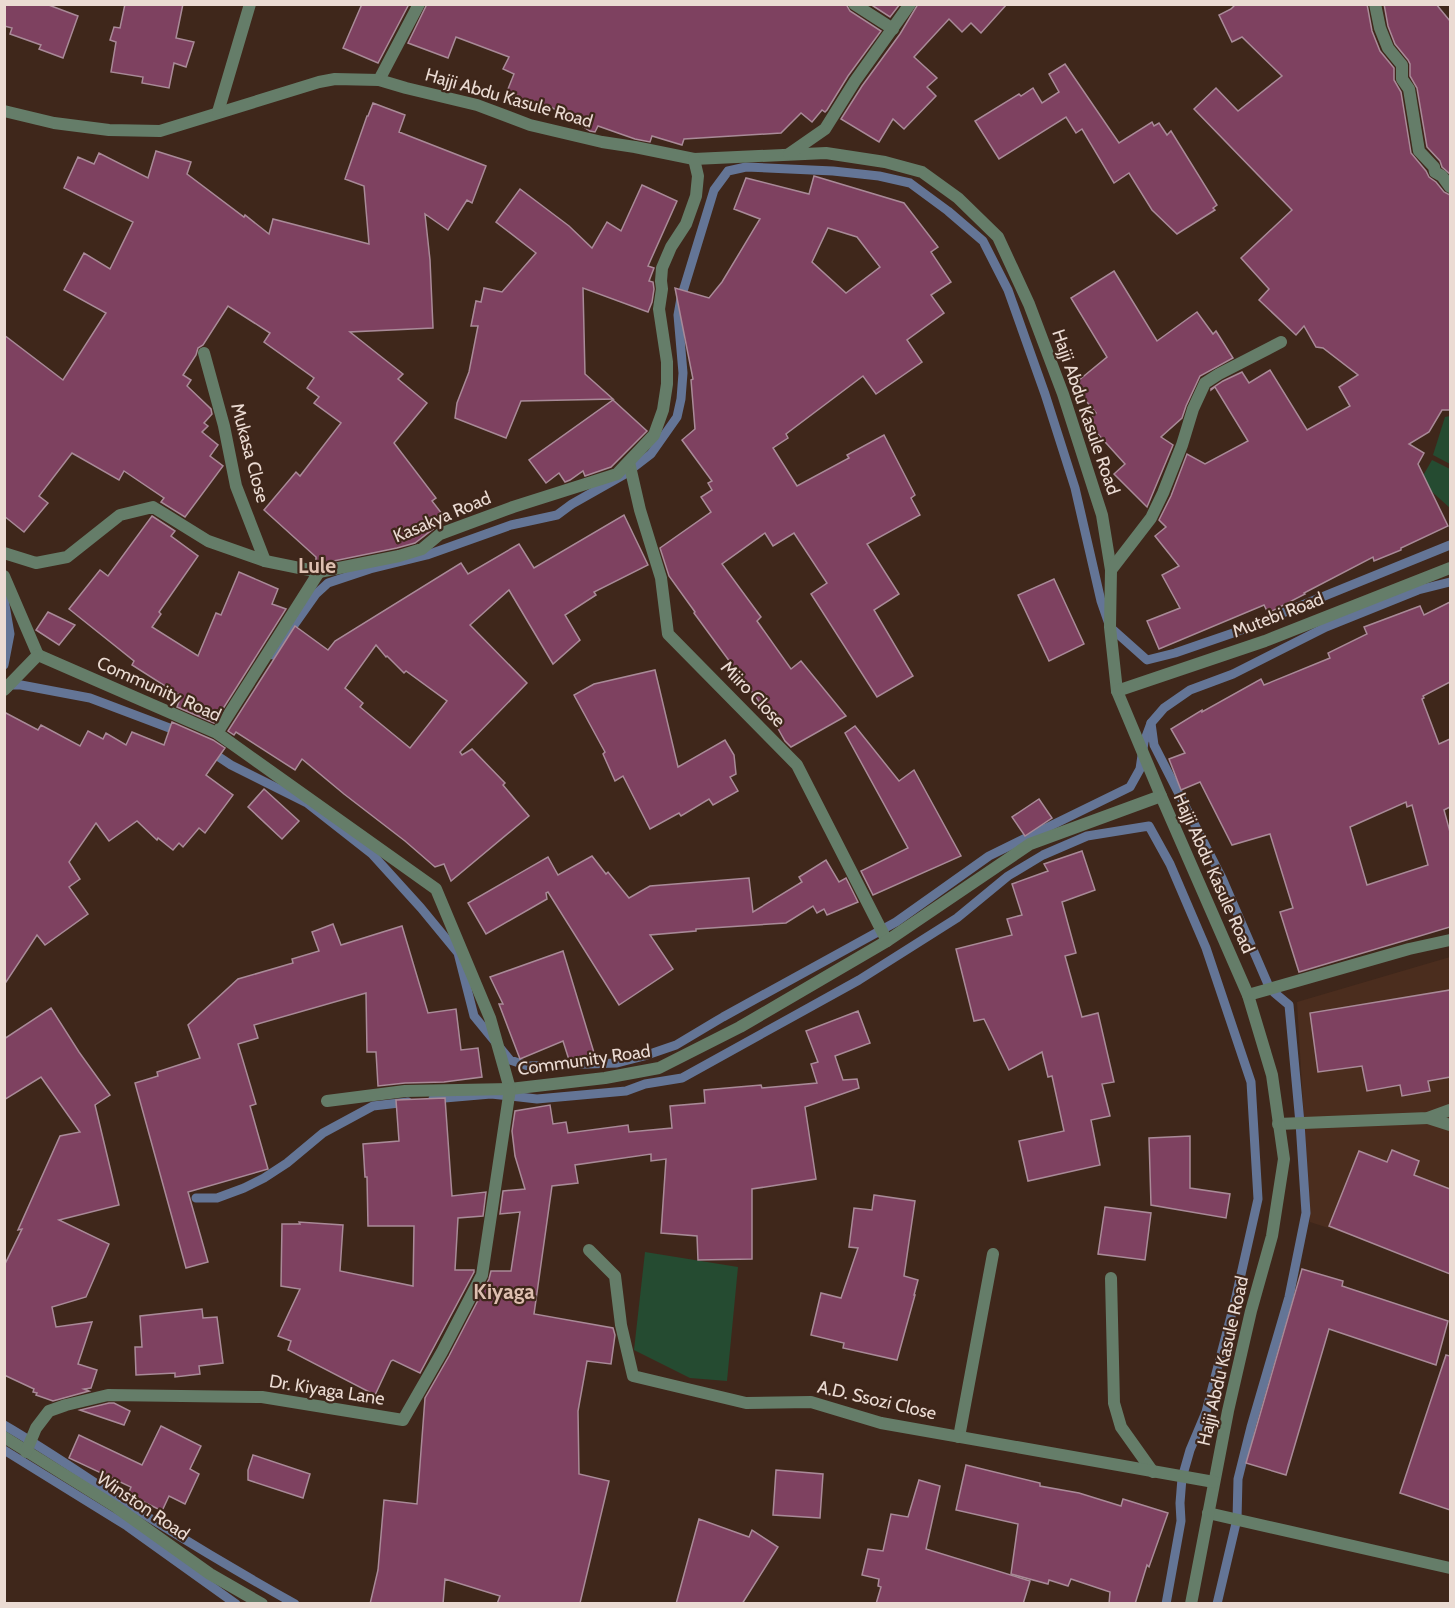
<svg xmlns="http://www.w3.org/2000/svg" width="1455" height="1608" viewBox="0 0 1455 1608" font-family="Cabin,sans-serif">
  <rect width="100%" height="100%" fill="#3f271b"/>
  <polygon fill="#4b2d1e" points="1450,957 1450,1270 1420,1258 1310,1222 1297,1002"/>
  <g fill="#254b31">
    <polygon points="1450,416 1450,464 1433,455 1445,417"/>
    <polygon points="1432,460 1450,469 1450,508 1420,481"/>
    <polygon points="645,1252 738,1267 727,1381 690,1378 634,1350"/>
  </g>
  <g fill="none" stroke-linecap="round" stroke-linejoin="round">
    <g stroke="#647596" stroke-width="9">
      <polyline points="4,599 10,634 4,665"/>
      <polyline points="273,655 316,594 328,583 370,569 427,555 511,525 557,515 572,504 625,474 651,454 677,417 681,399 683,373 678,315 681,298 714,190 728,171 746,167 833,171 879,176 910,183 948,211 983,241 1008,290 1045,394 1075,488 1101,601 1110,627 1147,660 1175,653 1236,632 1450,545"/>
      <polyline points="8,688 10,685 21,685 90,698 180,732"/>
      <polyline points="210,751 231,765 307,803 372,854 421,908 458,953 474,1016 510,1060 528,1066 617,1063 644,1056 676,1045 723,1017 896,922 989,856 1130,787 1140,769 1144,742 1151,723"/>
      <polyline points="433,1099 491,1094 537,1099 626,1091 645,1084 682,1078 859,980 957,918 1008,876 1043,855 1087,836 1149,826 1170,864 1206,948 1251,1082 1258,1199 1235,1301 1206,1412 1190,1450 1182,1478 1180,1503 1181,1521 1166,1604"/>
      <polyline points="196,1198 217,1198 244,1188 264,1178 287,1163 323,1133 373,1106 408,1102"/>
      <path d="M4 1425C47 1450 87 1478 129 1505 183 1539 238 1572 295 1604"/>
      <polyline points="4,1450 127,1526 236,1604"/>
      <polyline points="1217,1604 1237,1519 1238,1479 1251,1427 1289,1297 1306,1213 1300,1123 1289,1005 1270,989 1222,878 1154,745 1151,723 1164,708 1190,690 1233,674 1326,627 1418,590 1450,582"/>
    </g>
  </g>
  <g fill="#7e4160" stroke="#a98a98" stroke-width="1.5" fill-rule="evenodd">
    <polygon points="4,4 46,4 78,16 63,58 39,49 41,45 10,34 12,28 4,26"/>
    <polygon points="125,4 183,4 176,38 194,42 186,67 174,63 169,88 142,83 143,77 111,72 116,42 110,40 114,27 120,28"/>
    <polygon points="362,4 409,4 378,63 343,48"/>
    <polygon points="427,4 846,4 850,11 881,31 848,76 827,110 825,112 822,110 812,122 801,113 781,133 684,139 682,145 652,136 650,142 635,139 598,126 595,132 590,131 548,105 545,111 506,94 514,74 503,69 509,57 456,37 448,58 408,43"/>
    <polygon points="870,4 900,4 890,17"/>
    <polygon points="918,4 1007,4 981,33 971,23 962,32 949,19 914,57 937,78 927,87 936,96 904,129 893,119 879,142 841,119 862,86 900,34"/>
    <polygon points="1236,4 1367,4 1372,31 1380,51 1394,68 1394,80 1401,92 1411,153 1426,171 1429,177 1436,182 1444,192 1450,195 1450,410 1442,410 1429,432 1409,444 1424,453 1418,464 1448,526 1401,548 1401,550 1374,561 1373,557 1304,593 1305,594 1268,613 1264,605 1159,649 1147,621 1180,608 1162,575 1179,566 1155,536 1166,527 1159,520 1171,496 1187,454 1205,464 1248,441 1215,387 1211,390 1211,389 1223,381 1242,372 1249,383 1270,370 1307,430 1350,406 1339,387 1358,375 1323,348 1316,347 1304,326 1296,335 1259,300 1269,289 1241,258 1292,210 1194,109 1216,88 1238,111 1282,76 1242,37 1232,42 1219,15 1231,9"/>
    <polygon points="1384,4 1436,4 1450,21 1450,174 1442,167 1440,161 1427,147 1417,88 1410,76 1410,64 1408,60 1395,44 1388,26"/>
    <polygon points="1065,64 1119,143 1152,122 1154,126 1159,123 1167,135 1171,131 1217,205 1213,208 1215,210 1177,234 1152,210 1129,173 1114,183 1082,129 1076,133 1066,117 999,159 975,121 1019,94 1021,96 1033,88 1042,103 1059,92 1049,74"/>
    <polygon points="373,103 405,115 399,132 486,166 472,203 467,200 448,230 425,214 430,260 433,328 350,332 403,374 398,379 427,403 394,443 436,498 432,501 446,519 415,543 397,548 319,564 316,563 316,557 264,510 296,472 300,476 341,423 314,403 319,397 307,388 314,378 264,342 270,333 228,306 203,345 198,348 196,355 183,375 191,380 187,386 211,409 212,414 204,423 208,426 202,432 218,445 210,456 223,466 185,517 161,502 164,498 124,471 119,480 72,453 39,496 48,503 24,532 4,516 4,335 63,380 106,313 64,290 84,253 110,269 133,222 64,188 78,157 94,164 99,153 148,178 156,151 191,162 187,174 244,217 245,215 269,234 273,219 369,244 364,186 345,179 367,116 368,116"/>
    <path d="M814 176 904 203 938 247 931 252 951 282 931 295 944 313 907 340 922 362 876 394 863 376 786 434 788 438 773 448 797 486 849 458 847 455 884 435 915 495 911 498 920 515 867 544 899 594 874 610 913 676 877 697 811 594 827 583 794 533 773 546 765 533 722 564 761 617 757 621 791 669 801 661 846 716 791 747 785 741 767 709 766 711 694 613 695 612 669 576 660 548 711 512 701 497 712 490 708 483 712 481 682 440 695 429 691 380 693 379 675 288 709 298 722 282 760 219 734 209 746 178 809 194ZM828 228 857 237 880 267 846 293 812 262Z"/>
    <polygon points="642,185 677,201 648,266 654,268 649,281 653,282 654,289 652,302 648,312 583,288 585,374 613,399 521,401 506,438 455,418 457,403 469,372 478,326 471,326 476,301 481,302 484,288 502,292 536,253 496,222 520,189 569,226 592,248 607,222 621,231"/>
    <polygon points="1114,271 1157,341 1197,312 1213,334 1216,331 1233,358 1200,376 1186,406 1182,418 1161,437 1173,445 1147,507 1114,474 1125,464 1087,422 1096,413 1073,385 1107,357 1071,298"/>
    <polygon points="613,400 647,431 611,467 585,476 583,471 570,480 565,482 559,473 546,483 529,460"/>
    <path d="M624 515 648 565 594 592 596 595 565 615 580 640 553 664 509 590 470 625 527 683 460 752 462 755 472 749 505 783 503 785 529 816 451 881 444 864 435 867 405 841 344 794 302 759 295 770 236 732 234 735 228 731 295 626 328 650 335 641 461 563 468 574 519 544 534 568ZM376 645 386 657 387 656 404 673 406 671 447 701 410 748 360 707 363 703 345 688Z"/>
    <polygon points="152,516 175,531 171,536 198,556 159,612 161,614 152,627 198,656 216,613 221,615 239,572 278,589 272,604 286,609 214,723 177,707 181,696 132,665 134,661 69,609 100,570 108,576"/>
    <polygon points="1054,579 1084,644 1049,661 1018,595"/>
    <path d="M1450 602V682L1423 696 1424 698 1422 699 1439 744 1450 739V807L1444 810 1450 832V927L1299 972 1280 912 1293 908 1270 834 1232 845 1200 782 1181 790 1169 759 1185 753 1171 729 1202 710V712L1261 679 1264 685 1330 658 1328 653 1367 634 1364 627 1420 606 1424 615ZM1406 802 1407 807 1412 805 1428 865 1367 885 1350 827Z"/>
    <polygon points="48,612 75,625 59,645 36,630"/>
    <polygon points="655,670 678,767 725,740 734,755 736,774 730,777 738,791 713,805 709,799 681,816 679,813 650,829 623,776 615,781 603,754 605,752 574,695 594,684"/>
    <polygon points="4,712 38,730 41,725 80,746 88,731 103,739 106,733 126,745 132,732 164,745 172,722 213,740 225,748 206,775 233,795 205,833 199,828 183,847 179,843 173,850 158,838 157,840 137,821 109,841 96,823 69,862 80,879 69,887 88,914 45,945 37,935 4,985"/>
    <polygon points="855,726 899,781 914,770 961,856 873,895 861,871 908,848 845,733"/>
    <polygon points="264,789 299,821 282,839 248,807"/>
    <polygon points="1039,799 1052,818 1025,836 1012,817"/>
    <polygon points="1082,851 1095,890 1062,902 1076,953 1065,956 1082,1017 1098,1013 1114,1082 1102,1084 1110,1116 1091,1120 1100,1165 1028,1181 1019,1141 1064,1131 1052,1076 1048,1077 1042,1052 1009,1070 984,1019 974,1021 956,949 1012,935 1007,919 1022,915 1012,884 1048,871 1044,864"/>
    <polygon points="592,856 606,874 608,872 629,898 650,886 749,878 753,912 802,882 799,877 826,860 839,882 846,878 858,902 827,915 824,909 817,913 813,906 786,923 696,929 696,931 650,935 673,969 619,1005 548,892 546,893 547,899 486,934 468,903 548,857 558,875"/>
    <polygon points="333,924 341,945 402,926 428,1013 456,1009 461,1050 478,1048 482,1077 444,1082 405,1083 378,1086 376,1052 367,1052 366,993 254,1025 258,1038 238,1044 256,1104 250,1106 268,1169 188,1192 208,1262 186,1268 135,1083 158,1076 157,1072 200,1058 188,1025 238,979 293,963 292,959 319,951 312,932"/>
    <polygon points="563,951 595,1056 570,1063 563,1041 520,1059 499,1004 503,1004 490,977"/>
    <polygon points="1450,990 1450,1077 1428,1081 1430,1091 1402,1096 1400,1085 1367,1091 1362,1066 1318,1072 1310,1013"/>
    <polygon points="51,1008 79,1052 110,1095 95,1105 119,1205 59,1220 109,1244 86,1297 52,1307 56,1327 92,1322 78,1364 97,1370 91,1388 84,1389 89,1391 53,1401 36,1395 37,1393 33,1392 34,1389 4,1375 4,1266 22,1229 18,1230 60,1136 80,1132 41,1077 4,1100 4,1039"/>
    <polygon points="858,1011 870,1043 835,1056 843,1080 857,1079 859,1088 805,1107 816,1179 752,1189 752,1259 698,1260 697,1236 661,1233 666,1159 651,1161 651,1154 575,1165 578,1183 552,1186 534,1314 613,1328 615,1335 611,1364 587,1361 578,1411 579,1474 609,1481 580,1603 497,1604 500,1596 445,1579 443,1604 370,1604 378,1570 384,1500 417,1504 425,1398 449,1356 489,1279 491,1271 511,1271 520,1212 500,1214 503,1191 525,1189 515,1156 512,1131 515,1111 550,1105 553,1124 566,1122 568,1133 628,1125 629,1132 672,1128 670,1106 705,1103 704,1090 761,1085 762,1088 817,1083 811,1064 818,1062 806,1031"/>
    <polygon points="445,1098 452,1196 486,1192 483,1216 458,1218 455,1270 474,1270 474,1272 420,1373 393,1360 391,1361 375,1395 288,1350 291,1341 278,1336 300,1289 281,1286 282,1224 300,1224 299,1222 343,1225 340,1271 413,1286 414,1226 368,1226 367,1177 365,1177 363,1144 399,1141 396,1100"/>
    <polygon points="1190,1136 1190,1188 1230,1194 1226,1218 1151,1205 1149,1138"/>
    <polygon points="1392,1150 1419,1161 1414,1175 1450,1189 1450,1274 1329,1226 1359,1151 1387,1162"/>
    <polygon points="874,1195 915,1201 904,1276 918,1280 914,1295 915,1295 897,1360 843,1348 844,1343 811,1335 821,1293 841,1298 858,1248 849,1247 854,1208 872,1210"/>
    <polygon points="1105,1207 1151,1213 1145,1260 1098,1254"/>
    <polygon points="1302,1269 1343,1281 1342,1286 1448,1321 1436,1365 1329,1329 1286,1475 1246,1463"/>
    <polygon points="202,1309 203,1318 217,1317 223,1363 199,1366 200,1374 175,1377 175,1373 136,1375 135,1347 142,1347 140,1316"/>
    <polygon points="1446,1355 1450,1356 1450,1510 1400,1493"/>
    <polygon points="109,1403 114,1403 130,1411 124,1425 80,1410"/>
    <polygon points="161,1426 201,1446 190,1469 199,1474 185,1504 169,1496 162,1511 128,1494 131,1487 69,1458 79,1435 142,1465"/>
    <polygon points="253,1455 310,1474 303,1498 248,1480 248,1470"/>
    <polygon points="966,1465 1040,1483 1040,1486 1079,1493 1121,1506 1123,1499 1168,1513 1149,1567 1147,1565 1135,1604 1109,1604 1110,1592 1071,1579 1068,1586 1049,1580 1048,1584 1011,1574 1018,1524 956,1510"/>
    <polygon points="776,1470 823,1474 820,1518 773,1515"/>
    <polygon points="919,1480 940,1486 926,1549 1030,1581 1023,1604 876,1604 881,1587 878,1586 879,1579 862,1575 868,1549 883,1551 891,1514 908,1517"/>
    <polygon points="699,1519 749,1537 752,1530 778,1547 742,1604 676,1604"/>
  </g>
  <g fill="none" stroke-linecap="round" stroke-linejoin="round">
    <g stroke="#657d69" stroke-width="12">
      <polyline points="1428,1118 1450,1125"/>
      <polyline points="1278,1124 1428,1118 1450,1110"/>
      <polyline points="1111,1278 1114,1403 1121,1427 1153,1472"/>
      <polyline points="959,1437 993,1254"/>
      <polyline points="1208,1513 1450,1568"/>
    </g>
    <g stroke="#657d69" stroke-width="12">
      <polyline points="854,4 893,29"/>
      <polyline points="1375,4 1380,28 1388,48 1402,65 1402,79 1409,89 1419,151 1434,167 1435,172 1442,176 1450,187"/>
      <polyline points="379,80 419,4"/>
      <polyline points="4,111 54,123 109,130 160,131 319,82 335,79 379,80 406,88 477,105 530,125 602,142 635,147 694,159 826,153 885,162 922,172 958,198 998,237 1029,304 1063,394 1102,515 1111,570 1110,627 1117,691 1161,796 1248,995 1272,1075 1284,1159 1272,1236 1251,1311 1228,1411 1191,1604"/>
      <polyline points="218,112 250,4"/>
      <polyline points="789,154 825,129 855,81 910,4"/>
      <polyline points="204,353 224,426 236,486 265,561"/>
      <polyline points="629,462 640,510 661,578 668,634 797,765 887,941"/>
      <polyline points="4,553 36,563 67,557 120,515 153,507 208,541 265,561 319,572 399,556 422,549 440,534 513,507 617,474 654,435 663,410 667,384 667,362 659,309 662,289 661,281 662,268 671,247 686,224 696,196 698,176 694,159"/>
      <polyline points="1111,570 1151,518 1163,493 1182,445 1193,409 1205,383 1219,374 1281,342"/>
      <polyline points="4,576 38,655"/>
      <polyline points="38,655 217,733 436,889 490,1018 510,1089 605,1078 659,1068 740,1027 887,941 1030,844 1161,796"/>
      <polyline points="4,690 38,655"/>
      <polyline points="1117,691 1265,641 1450,568"/>
      <polyline points="217,733 319,572"/>
      <polyline points="1248,995 1409,949 1450,940"/>
      <polyline points="589,1250 615,1276 621,1325 633,1376 746,1403 811,1402 881,1423 1214,1482"/>
      <polyline points="4,1437 116,1507 210,1574 262,1604"/>
      <polyline points="26,1452 36,1428 49,1411 66,1405 108,1395 262,1397 403,1420 442,1352 482,1275 510,1089 405,1091 327,1101"/>
    </g>
  </g>
  <g text-anchor="middle" dominant-baseline="central" stroke-width="4.5" stroke-linejoin="round" paint-order="stroke">
    <g font-size="18" fill="#ebdbd3" stroke="#3f271b">
      <text transform="translate(509 98) rotate(16)">Hajji Abdu Kasule Road</text>
      <text transform="translate(1086 412) rotate(71)">Hajji Abdu Kasule Road</text>
      <text transform="translate(250 453) rotate(75)">Mukasa Close</text>
      <text transform="translate(442 517) rotate(-23)">Kasakya Road</text>
      <text transform="translate(1278 615) rotate(-21)">Mutebi Road</text>
      <text transform="translate(159 689) rotate(24)">Community Road</text>
      <text transform="translate(753 694) rotate(46)">Miiro Close</text>
      <text transform="translate(1214 873) rotate(66)">Hajji Abdu Kasule Road</text>
      <text transform="translate(584 1060) rotate(-8)">Community Road</text>
      <text transform="translate(1223 1361) rotate(-77)">Hajji Abdu Kasule Road</text>
      <text transform="translate(327 1390) rotate(9)">Dr. Kiyaga Lane</text>
      <text transform="translate(877 1400) rotate(13)">A.D. Ssozi Close</text>
      <text transform="translate(143 1506) rotate(34)">Winston Road</text>
    </g>
    <g font-size="21" font-weight="bold" fill="#debfb0" stroke="#3f271b">
      <text x="317" y="565">Lule</text>
      <text x="504" y="1291">Kiyaga</text>
    </g>
  </g>
  <rect width="1455" height="1608" fill="none" stroke="#ebdbd3" stroke-width="12"/>
</svg>
